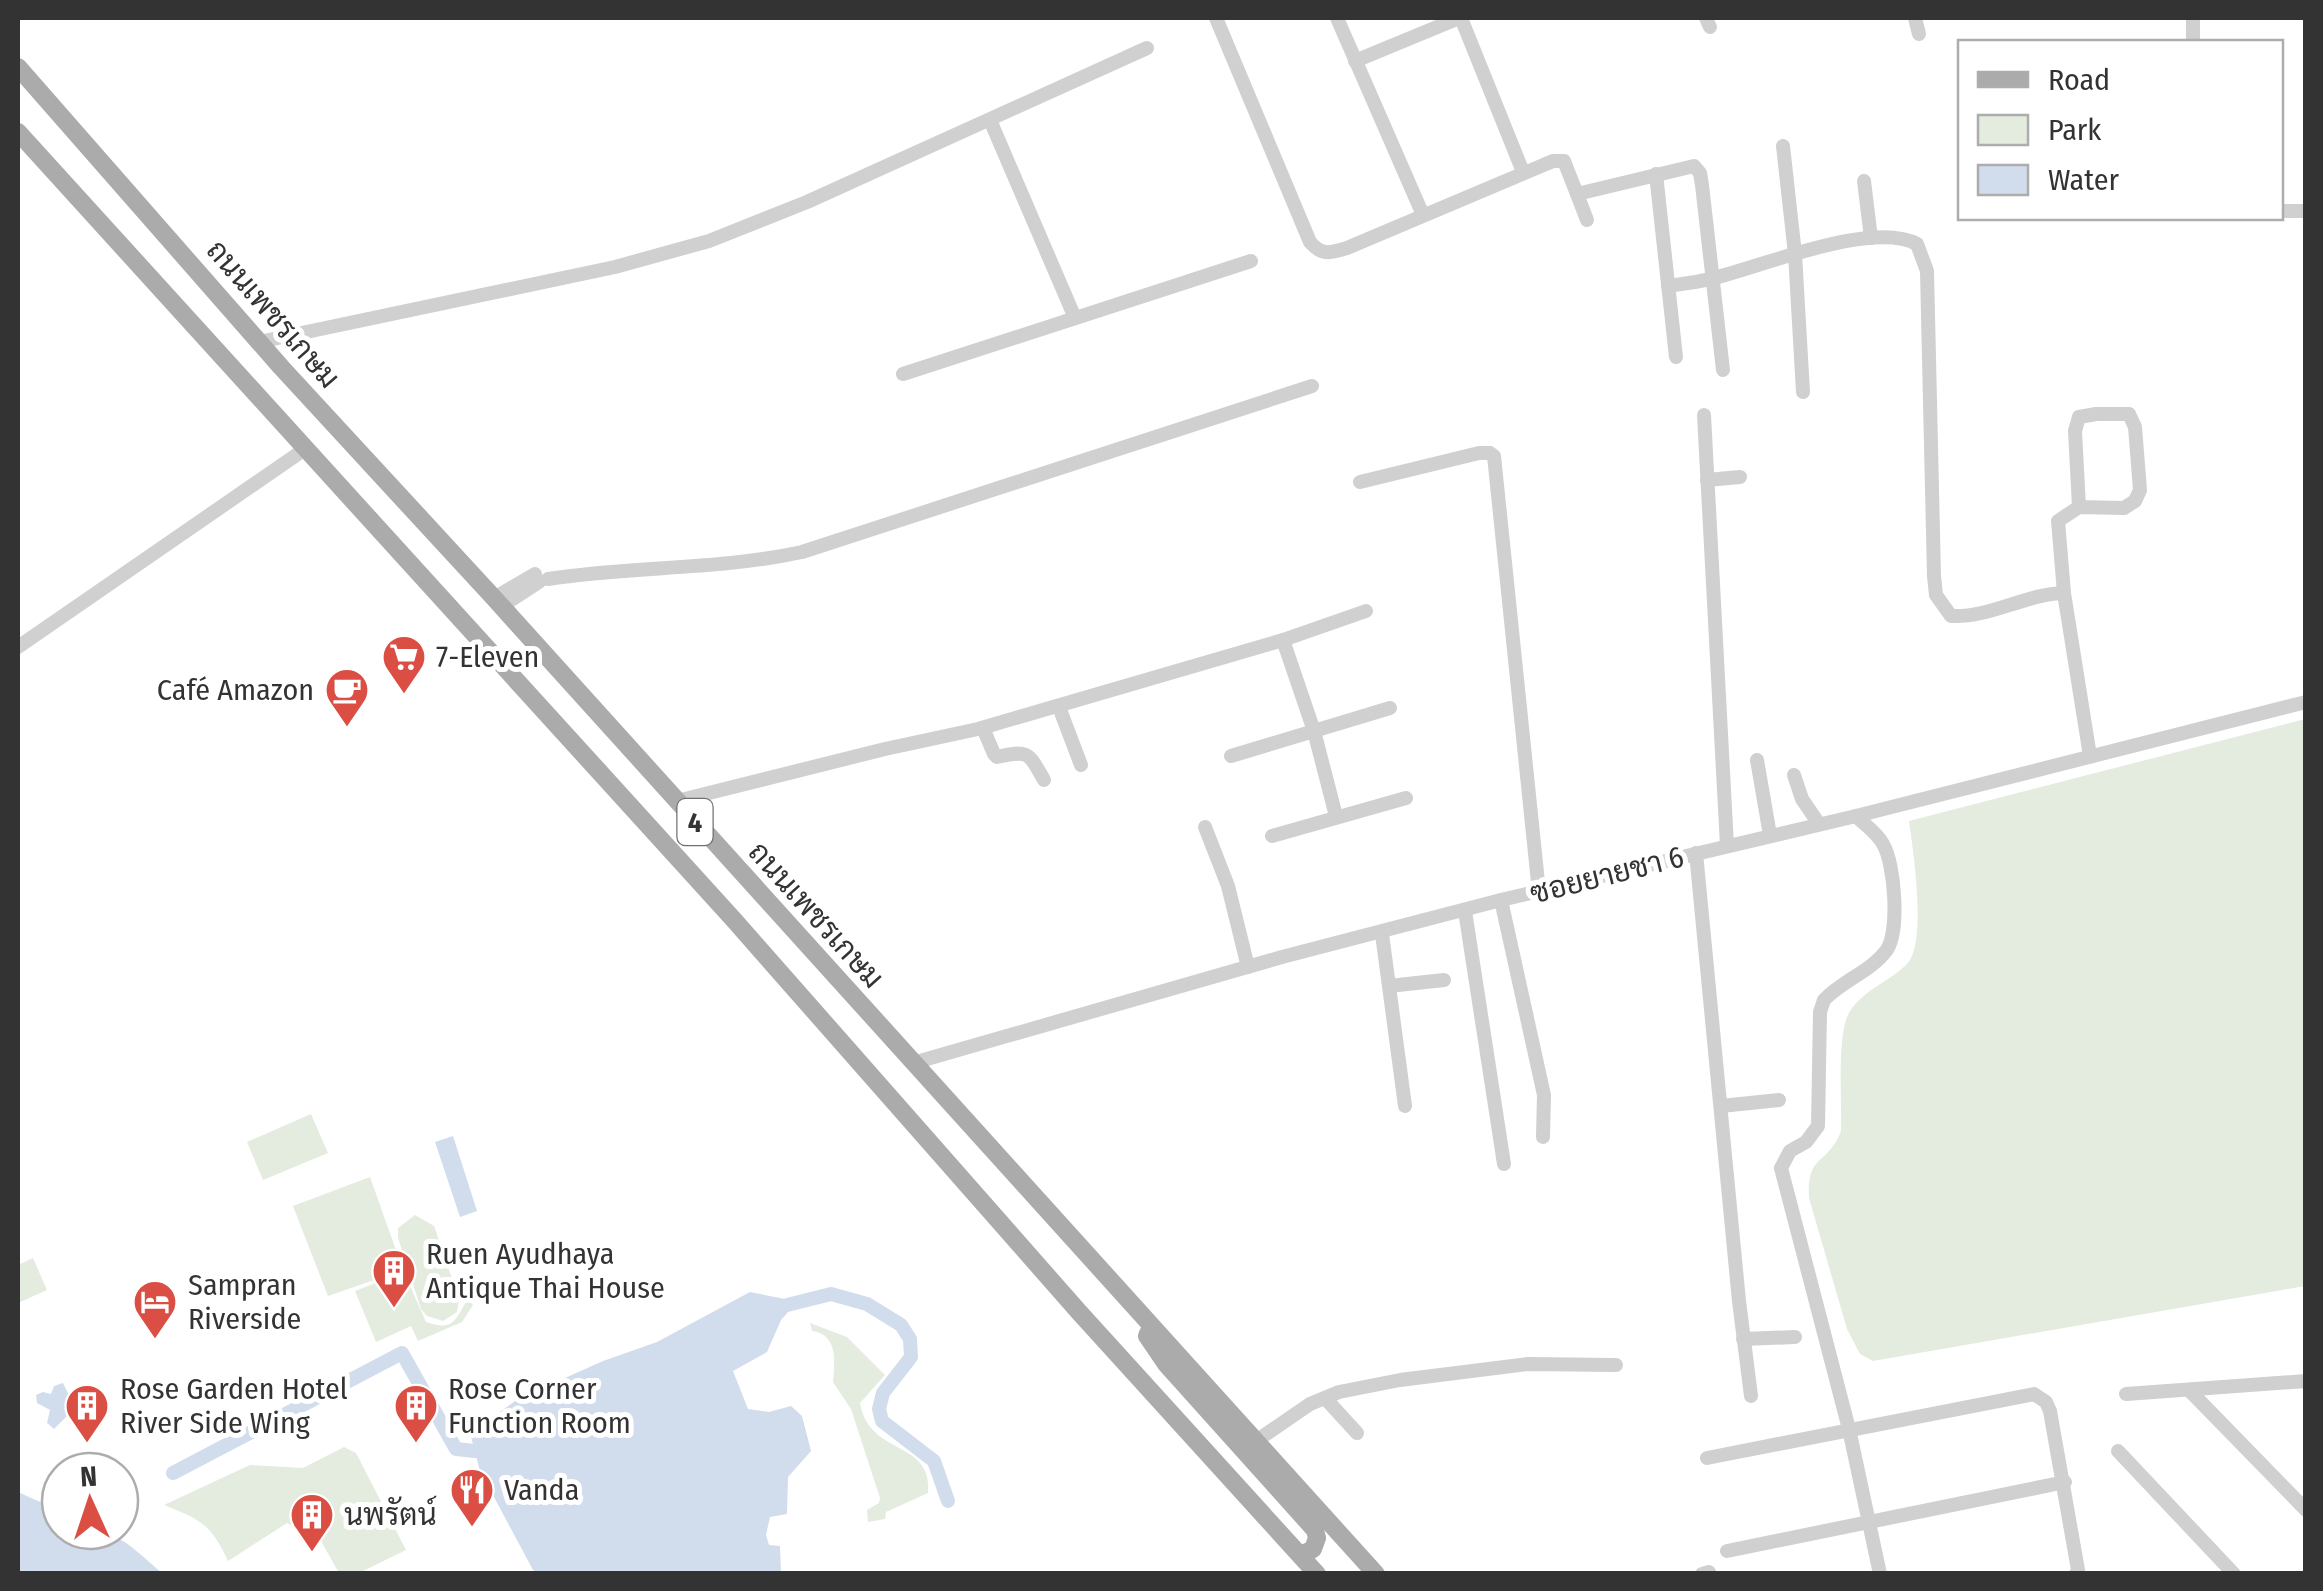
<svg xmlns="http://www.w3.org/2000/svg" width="2323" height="1591" viewBox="0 0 2323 1591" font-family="'Fira Sans Condensed',Sarabun,sans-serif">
  <rect width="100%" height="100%" fill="#fff"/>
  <g fill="#e4ebdf">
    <path d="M2305 719V1286L1873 1361 1860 1354 1847 1329 1809 1198C1807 1152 1827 1167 1841 1131 1842 1104 1837 1038 1848 1015 1859 992 1889 982 1906 965 1928 945 1913 850 1909 821Z"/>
    <polygon points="311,1114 328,1153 263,1180 247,1142"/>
    <polygon points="370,1177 403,1270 328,1296 293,1206"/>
    <polygon points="415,1215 434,1226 459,1299 457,1312 443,1321 427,1316 421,1309 398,1238 398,1228"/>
    <polygon points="33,1258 47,1290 18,1303 18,1265"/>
    <path d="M404 1272 426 1322C455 1332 455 1319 468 1299L473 1305 462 1322 418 1341 411 1326 376 1342 355 1291Z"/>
    <path d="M810 1323 847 1337 885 1375 860 1403C869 1457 933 1439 928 1493L886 1512 885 1519 868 1522 867 1510 879 1503 880 1498 851 1409 833 1382C835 1362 838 1334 812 1331Z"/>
    <path d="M344 1447 356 1453 406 1550 359 1573H339L321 1541 287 1523 228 1561C212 1525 200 1519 164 1505L250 1465 303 1468Z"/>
  </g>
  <g fill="#d1ddec">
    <polygon points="453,1136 477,1211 460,1217 435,1142"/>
    <polygon points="750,1292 785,1299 789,1311 781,1320 767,1352 733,1371 748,1409 769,1412 791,1406 802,1416 811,1451 788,1477 787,1514 770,1517 766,1535 769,1545 780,1546 781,1573 540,1574 533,1570 480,1471 470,1433 518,1399 603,1361 657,1342"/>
    <polygon points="63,1383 75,1408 54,1429 47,1423 50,1410 37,1403 36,1395 43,1392 51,1394 54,1386"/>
    <path d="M18 1492 60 1511V1531C120 1531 118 1535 162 1573H18Z"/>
  </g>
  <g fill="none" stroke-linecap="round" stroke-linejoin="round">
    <g stroke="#d1ddec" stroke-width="14">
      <polyline points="787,1305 831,1294 867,1304 901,1325 910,1339 911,1357 883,1393 879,1409 882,1421 934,1461 948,1501"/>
      <polyline points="173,1473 402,1353 456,1449 475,1451"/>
    </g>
    <g stroke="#d0d0d0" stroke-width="14">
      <path d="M1216 18 1310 242C1322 256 1330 253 1347 248L1553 161H1564L1577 194 1694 166 1700 173 1702 185 1723 370"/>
      <polyline points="1337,18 1423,215"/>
      <polyline points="1461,18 1523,172"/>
      <polyline points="1706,18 1710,27"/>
      <polyline points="1915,18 1919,34"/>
      <polyline points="2193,18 2193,42"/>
      <polyline points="1355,61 1459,18"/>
      <polyline points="990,120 1075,318"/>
      <polyline points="1783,146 1795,254 1803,392"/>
      <polyline points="1656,174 1676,357"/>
      <polyline points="1864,181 1871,238"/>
      <polyline points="1577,194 1587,220"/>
      <polyline points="2280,211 2306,211"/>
      <path d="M1668 286C1683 284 1699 282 1714 278 1763 266 1873 220 1917 244L1927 271 1934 576 1936 595 1951 616C1990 618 2025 594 2064 593L2090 756"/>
      <polyline points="259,342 615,267 709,241 807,202 1147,48"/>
      <polyline points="903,374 1251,261"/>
      <polyline points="1704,415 1727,846"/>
      <polyline points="1707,480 1740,477"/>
      <polyline points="1360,482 1479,453 1490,453 1494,456 1539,892"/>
      <path d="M548 579C632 566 719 570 802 552L1312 386"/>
      <polyline points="2064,593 2058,521 2079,507 2124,508 2135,501 2140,490 2135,427 2129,414 2096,414 2079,417 2075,431 2079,507"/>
      <polyline points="494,598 535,574"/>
      <polyline points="502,606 539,582"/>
      <polyline points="1283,640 1314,731 1336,816"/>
      <polyline points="18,647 305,449"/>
      <polyline points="1059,707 1081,765"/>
      <path d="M983 728 994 754 997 757C1029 750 1028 752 1044 780"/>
      <polyline points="1231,756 1390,708"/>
      <polyline points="1757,760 1770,835"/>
      <polyline points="1794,775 1802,799 1819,824"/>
      <polyline points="677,801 885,749 978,729 1283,640 1366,611"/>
      <path d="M1856 816C1865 825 1877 833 1883 844 1895 864 1900 933 1886 951 1871 971 1842 981 1824 1000L1820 1012 1818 1126 1806 1142 1790 1151 1781 1168 1849 1429 1880 1574"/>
      <polyline points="1205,827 1228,886 1248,967"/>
      <polyline points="1272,836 1406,798"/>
      <polyline points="1696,853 1739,1301 1751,1396"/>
      <polyline points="1501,900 1544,1095 1543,1137"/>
      <polyline points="1465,911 1504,1164"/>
      <polyline points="1382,934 1405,1106"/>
      <polyline points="1389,986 1444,980"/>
      <polyline points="913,1063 1282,957 1501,900 1856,816 2306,702"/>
      <polyline points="1721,1106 1779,1100"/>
      <polyline points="1743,1339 1795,1337"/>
      <polyline points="2190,1391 2306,1510"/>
      <polyline points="2126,1394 2306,1381"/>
      <polyline points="1325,1398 1357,1433"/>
      <polyline points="1256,1441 1310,1404 1339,1392 1400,1380 1528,1364 1616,1365"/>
      <polyline points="2118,1451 2234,1574"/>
      <polyline points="1707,1458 2034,1394 2046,1402 2050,1411 2078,1570 2076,1574"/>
      <polyline points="1727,1551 2065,1482"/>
      <polyline points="1702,1574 1709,1572"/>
    </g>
    <g stroke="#ababab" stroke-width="18">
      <polyline points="18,67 281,367 494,598 1376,1574"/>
      <polyline points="18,132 734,920 1079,1312 1317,1574"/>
      <polyline points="1151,1327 1147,1336 1166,1364 1315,1530 1317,1538 1313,1549 1301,1555"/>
    </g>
  </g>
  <defs>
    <symbol id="supermarket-pin" viewBox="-11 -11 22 30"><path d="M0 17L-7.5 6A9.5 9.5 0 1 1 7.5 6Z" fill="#da4e44" stroke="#fff"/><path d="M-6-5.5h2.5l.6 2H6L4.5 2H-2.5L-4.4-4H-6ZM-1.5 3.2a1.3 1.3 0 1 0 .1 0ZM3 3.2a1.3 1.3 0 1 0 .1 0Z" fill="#fff"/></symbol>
    <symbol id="cafe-pin" viewBox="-11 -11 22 30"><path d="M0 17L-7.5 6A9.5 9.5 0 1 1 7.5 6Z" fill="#da4e44" stroke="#fff"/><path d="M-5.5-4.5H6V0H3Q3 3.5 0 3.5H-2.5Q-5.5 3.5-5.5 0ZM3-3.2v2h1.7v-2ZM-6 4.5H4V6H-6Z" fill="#fff"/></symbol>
    <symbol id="building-pin" viewBox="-11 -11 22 30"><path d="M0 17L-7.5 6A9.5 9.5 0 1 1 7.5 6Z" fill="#da4e44" stroke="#fff"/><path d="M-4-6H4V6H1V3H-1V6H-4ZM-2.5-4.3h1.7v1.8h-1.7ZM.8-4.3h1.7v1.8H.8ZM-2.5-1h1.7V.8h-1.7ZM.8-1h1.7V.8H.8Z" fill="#fff"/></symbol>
    <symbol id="hotel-pin" viewBox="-11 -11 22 30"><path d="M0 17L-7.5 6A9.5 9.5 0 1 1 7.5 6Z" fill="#da4e44" stroke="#fff"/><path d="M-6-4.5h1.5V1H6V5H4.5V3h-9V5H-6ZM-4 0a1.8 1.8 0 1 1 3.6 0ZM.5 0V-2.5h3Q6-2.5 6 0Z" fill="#fff"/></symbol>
    <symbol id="restaurant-pin" viewBox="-11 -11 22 30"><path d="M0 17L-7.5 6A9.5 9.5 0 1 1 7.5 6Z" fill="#da4e44" stroke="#fff"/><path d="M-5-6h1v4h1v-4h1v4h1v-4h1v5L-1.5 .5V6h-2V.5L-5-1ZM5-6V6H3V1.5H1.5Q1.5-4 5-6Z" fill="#fff"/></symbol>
  </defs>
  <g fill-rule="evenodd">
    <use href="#supermarket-pin" x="379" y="632" width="50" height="68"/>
    <use href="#cafe-pin" x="322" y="665" width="50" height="68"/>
    <use href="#building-pin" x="369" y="1246" width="50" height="68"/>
    <use href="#hotel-pin" x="130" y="1277" width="50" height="68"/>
    <use href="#building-pin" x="62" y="1381" width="50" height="68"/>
    <use href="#building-pin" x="391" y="1381" width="50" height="68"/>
    <use href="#restaurant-pin" x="447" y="1465" width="50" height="68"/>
    <use href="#building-pin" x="287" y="1490" width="50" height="68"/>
  </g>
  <g text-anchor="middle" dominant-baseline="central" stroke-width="10" stroke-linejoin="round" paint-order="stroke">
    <rect fill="#fff" stroke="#707070" stroke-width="2.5" x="677.5" y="799" width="35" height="46" rx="8"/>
    <g font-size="28" font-weight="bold" fill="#333">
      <text x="695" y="822">4</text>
    </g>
    <g font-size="30" fill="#333" stroke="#fff">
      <text transform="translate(273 314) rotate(49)">ถนนเพชรเกษม</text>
      <text transform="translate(1607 875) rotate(-14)">ซอยยายชา 6</text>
      <text transform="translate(816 915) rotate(48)">ถนนเพชรเกษม</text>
    </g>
    <g font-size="30" fill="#333" stroke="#fff" text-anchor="start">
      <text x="436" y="657">7-Eleven</text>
      <text x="314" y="690" text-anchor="end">Café Amazon</text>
      <text x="426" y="1254">Ruen Ayudhaya<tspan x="426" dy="34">Antique Thai House</tspan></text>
      <text x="188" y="1285">Sampran<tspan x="188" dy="34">Riverside</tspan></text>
      <text x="120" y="1389">Rose Garden Hotel<tspan x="120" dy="34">River Side Wing</tspan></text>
      <text x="448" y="1389">Rose Corner<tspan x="448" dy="34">Function Room</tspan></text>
      <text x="504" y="1490">Vanda</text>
      <text x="344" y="1515">นพรัตน์</text>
    </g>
  </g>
  <rect width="2323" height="1591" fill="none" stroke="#333333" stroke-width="40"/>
  <rect x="1958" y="40" width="325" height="180" fill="#ffffff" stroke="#adadad" stroke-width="2.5"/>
  <rect x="1978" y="72" width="50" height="15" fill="#ababab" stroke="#adadad" stroke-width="2.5"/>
  <text x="2048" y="90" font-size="30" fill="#333333">Road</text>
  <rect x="1978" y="115" width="50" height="30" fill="#e4ebdf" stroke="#adadad" stroke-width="2.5"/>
  <text x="2048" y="140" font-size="30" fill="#333333">Park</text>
  <rect x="1978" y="165" width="50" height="30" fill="#d1ddec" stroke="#adadad" stroke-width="2.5"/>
  <text x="2048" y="190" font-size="30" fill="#333333">Water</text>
  <g transform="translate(90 1501) rotate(357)"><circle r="48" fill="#ffffff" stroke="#adadad" stroke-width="2.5"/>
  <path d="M0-8L18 38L0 25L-18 38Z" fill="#da4e44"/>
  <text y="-15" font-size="28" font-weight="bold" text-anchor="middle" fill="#333333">N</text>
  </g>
</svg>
